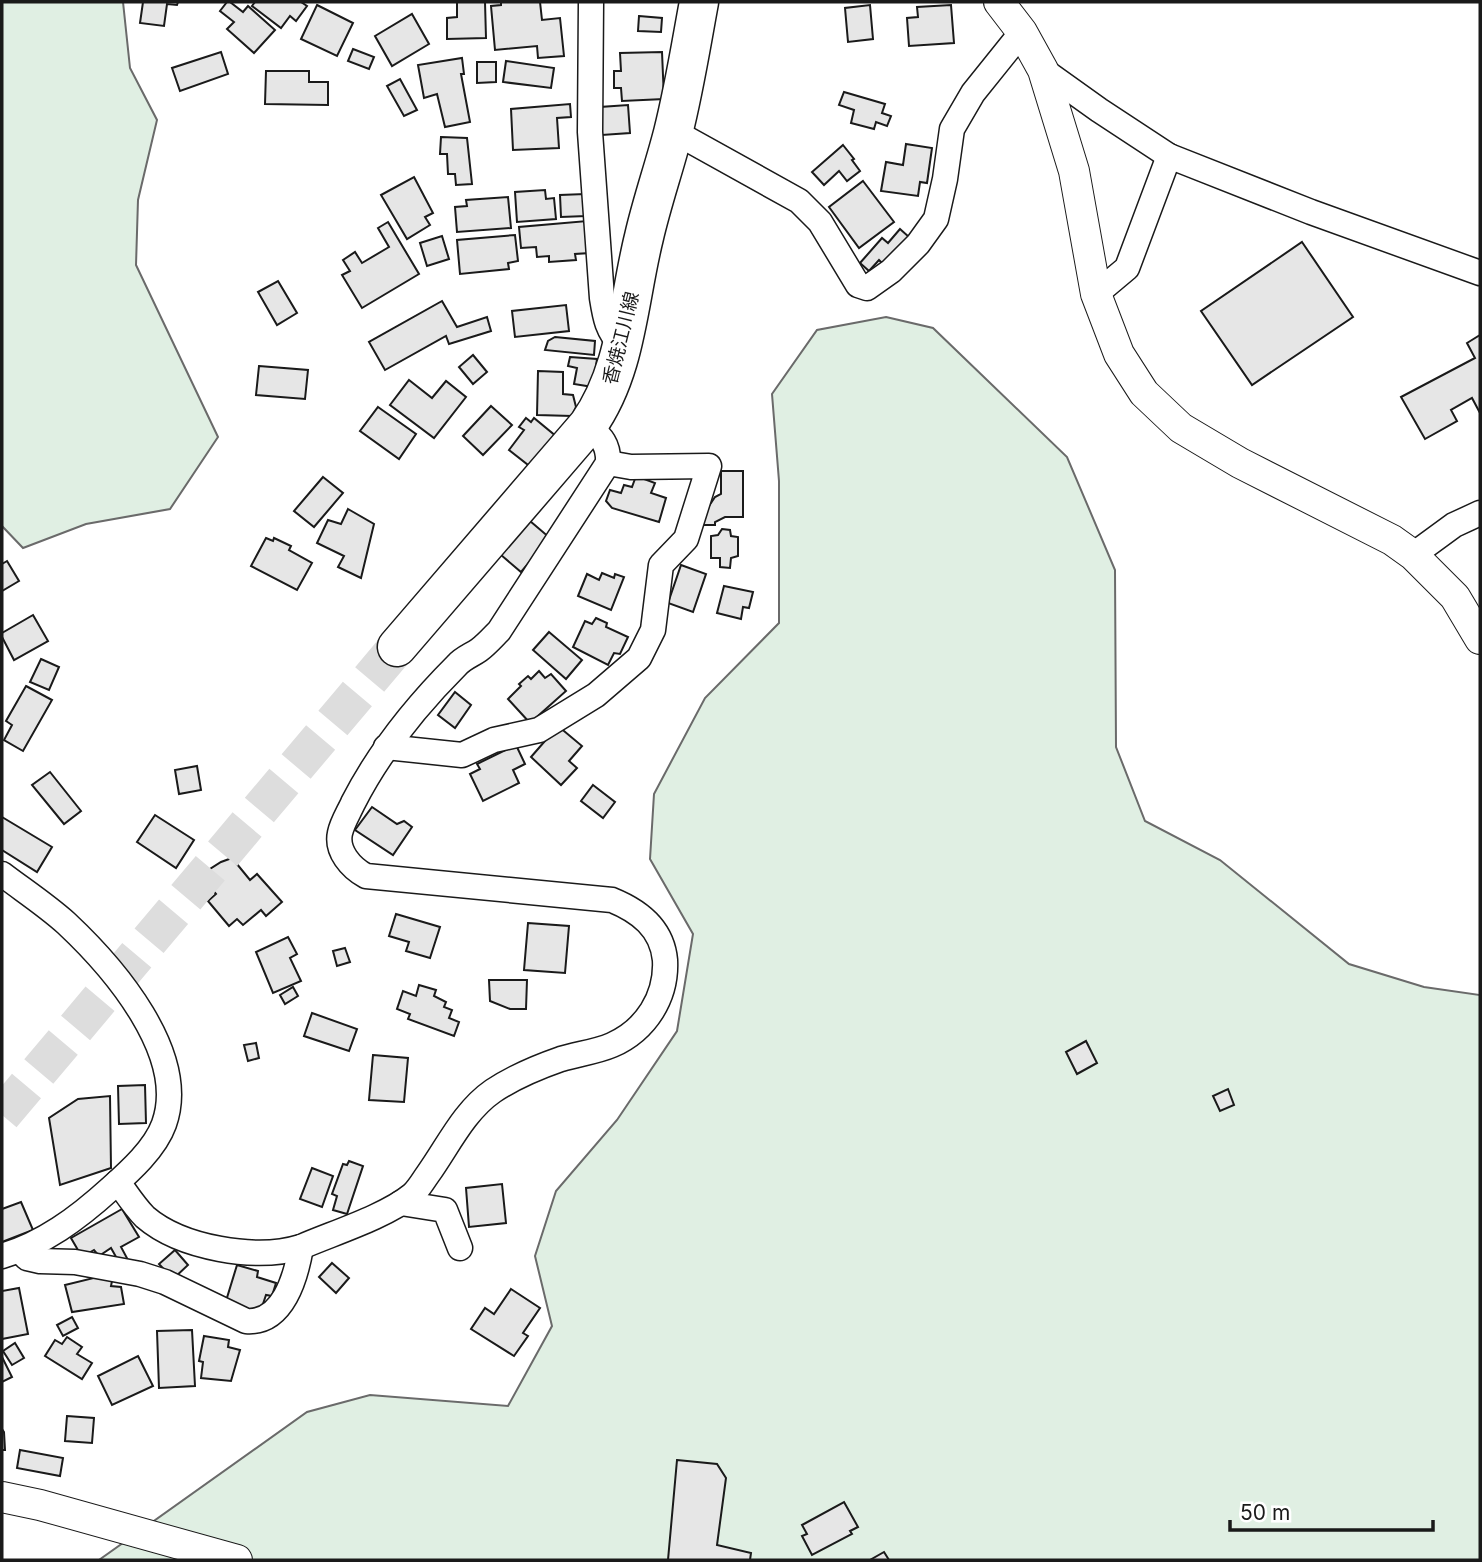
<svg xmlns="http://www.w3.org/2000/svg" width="1482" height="1562" viewBox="0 0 1482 1562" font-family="Inter,'Noto Sans JP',sans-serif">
  <rect width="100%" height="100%" fill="#fff"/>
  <g fill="#e0efe3" stroke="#6a6a6a" stroke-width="2">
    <polygon points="2,2 123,2 130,68 157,120 138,200 136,265 218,437 170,509 86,524 23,548 2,526"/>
    <polygon points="886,317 933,328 1067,457 1115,570 1116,747 1145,821 1220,860 1349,964 1424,987 1480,995 1480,1560 99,1560 307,1412 370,1395 508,1406 552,1326 535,1256 556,1191 617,1120 677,1031 693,934 650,859 654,794 705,698 779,623 779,481 772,394 817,330"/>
  </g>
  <g fill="#e6e6e6" stroke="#1a1a1a" stroke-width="2">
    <polygon points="143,2 178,2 177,5 167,4 164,26 140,23"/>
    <polygon points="227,2 230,2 243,12 248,6 275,30 254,53 227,29 234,22 220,11"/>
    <polygon points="255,2 301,2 307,6 296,21 290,16 281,28 252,6"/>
    <polygon points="457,2 485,2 486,38 447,39 447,18 457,17"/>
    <polygon points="501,2 540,2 542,20 560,18 564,56 538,58 537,46 495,50 491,6 501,5"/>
    <polygon points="317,5 353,23 337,56 301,39"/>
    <polygon points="870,5 873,39 848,42 845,8"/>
    <polygon points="951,5 954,43 909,46 907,18 918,17 917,7"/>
    <polygon points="412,14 429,44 392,66 375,36"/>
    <polygon points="639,16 662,18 661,32 638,31"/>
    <polygon points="353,49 374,57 369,69 348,61"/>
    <polygon points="221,52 228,74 180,91 172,68"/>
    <polygon points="662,52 664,99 622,101 621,88 614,88 614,71 621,71 620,53"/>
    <polygon points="462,58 464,74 461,74 470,122 445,127 437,94 424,98 418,65"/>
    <polygon points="506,61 554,68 551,88 503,82"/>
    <polygon points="477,62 496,62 496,82 477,83"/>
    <polygon points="266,71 309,71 309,82 328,82 328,105 265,104"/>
    <polygon points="400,79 417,110 404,116 387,86"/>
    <polygon points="844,92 885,104 882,113 891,116 887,126 876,122 874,129 851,123 854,110 839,105"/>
    <polygon points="570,104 571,117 557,118 559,148 513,150 511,109"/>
    <polygon points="628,105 630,133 602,135 600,107"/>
    <polygon points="441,137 467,138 472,184 456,185 455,174 448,174 447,154 440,154"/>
    <polygon points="906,144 932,148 927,183 920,182 918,196 881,191 886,162 903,165"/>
    <polygon points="843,145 854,159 852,160 860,171 847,181 839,171 824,185 812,172"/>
    <polygon points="414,177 433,213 425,217 430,225 407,239 381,195"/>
    <polygon points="863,181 894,222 859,248 829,207"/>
    <polygon points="545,190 546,199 554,198 556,219 517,222 515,192"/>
    <polygon points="585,194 586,216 561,217 560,195"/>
    <polygon points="508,197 511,228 457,232 455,207 467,206 466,200"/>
    <polygon points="587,221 590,253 575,254 576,260 549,262 549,256 537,257 536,247 521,248 519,227"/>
    <polygon points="388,222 419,274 362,308 342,275 350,271 343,260 355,252 362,263 389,247 378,228"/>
    <polygon points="900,229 909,237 883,264 879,260 869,271 860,263 882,238 888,243"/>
    <polygon points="515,235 518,261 508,263 509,269 460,274 457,240"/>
    <polygon points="442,236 449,259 427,266 420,243"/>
    <polygon points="1302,242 1353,317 1252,385 1201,311"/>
    <polygon points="278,281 297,313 277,325 258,292"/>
    <polygon points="442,301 457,327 487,317 491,331 449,344 446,336 385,370 369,342"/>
    <polygon points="566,305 569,331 515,337 512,311"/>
    <polygon points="1480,335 1480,413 1472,398 1451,410 1457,421 1425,439 1401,397 1475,358 1467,343"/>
    <polygon points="555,337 595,341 594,355 545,350 548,341"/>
    <polygon points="473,355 487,372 473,384 459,367"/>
    <polygon points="570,357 597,359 593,387 574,384 577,368 568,366"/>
    <polygon points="259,366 308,370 305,399 256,395"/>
    <polygon points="538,371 563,372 563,394 573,395 576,407 572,416 537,415"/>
    <polygon points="409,380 432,398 446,381 466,397 434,438 390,405"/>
    <polygon points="491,406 512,425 483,455 463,436"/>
    <polygon points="378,407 416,434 399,459 360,431"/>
    <polygon points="526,418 531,422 534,418 557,437 532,468 509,450 524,430 519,427"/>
    <polygon points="721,471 743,471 743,517 725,517 715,522 715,525 702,525 709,506 715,497 721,494"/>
    <polygon points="636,476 655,483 651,493 666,498 659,522 612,508 606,501 610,490 621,493 624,485 632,487"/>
    <polygon points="323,477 343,493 314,527 294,511"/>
    <polygon points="348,509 374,524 361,578 338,567 344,556 317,543 328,520 341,524"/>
    <polygon points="530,521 550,538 521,572 501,555"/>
    <polygon points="722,529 730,530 731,536 738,537 738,556 731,558 730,568 720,567 720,558 711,558 711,536 718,535"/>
    <polygon points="266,538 273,541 274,538 291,546 289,550 312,563 297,590 251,566"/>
    <polygon points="7,561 19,581 2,591 2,564"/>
    <polygon points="681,565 706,574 693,612 668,603"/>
    <polygon points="602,573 614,578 615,574 624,577 611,610 578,596 587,574 599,580"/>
    <polygon points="724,586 753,592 749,608 743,607 741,619 717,613"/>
    <polygon points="33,615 48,641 14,660 2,637 2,633"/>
    <polygon points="596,618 607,623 606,627 628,637 620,654 614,653 608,665 573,647 585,621 592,624"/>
    <polygon points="549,632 582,660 566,679 533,650"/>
    <polygon points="41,659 59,667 49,690 30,682"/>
    <polygon points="539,671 545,678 551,674 566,691 530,723 508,699 521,686 519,684 528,676 531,679"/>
    <polygon points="26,686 52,700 23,751 4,740 12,725 6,721"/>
    <polygon points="455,692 471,705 455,728 438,715"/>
    <polygon points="558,726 582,746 569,761 577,768 561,785 531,757"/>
    <polygon points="516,745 525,764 513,770 519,783 483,801 470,774 480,769 477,764"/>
    <polygon points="197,766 201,790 179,794 175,770"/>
    <polygon points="50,772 81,811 64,824 32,785"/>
    <polygon points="593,785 615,802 603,818 581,801"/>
    <polygon points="372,807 397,824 404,821 412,827 393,855 355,830"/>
    <polygon points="155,815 194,840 176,868 137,842"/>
    <polygon points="2,817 52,847 37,872 2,850"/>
    <polygon points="232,858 250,880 257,874 282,902 266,916 261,910 243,925 237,919 229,926 208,901 216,894 205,881 210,869 221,862"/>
    <polygon points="396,914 440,927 430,958 406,951 409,942 389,936"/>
    <polygon points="528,923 569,926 565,973 524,970"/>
    <polygon points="288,937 297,954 290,958 301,981 273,993 256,952"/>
    <polygon points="345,948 350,962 337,966 333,951"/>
    <polygon points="489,980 527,980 526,1009 510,1009 490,1001"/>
    <polygon points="419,985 436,990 434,996 446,1002 444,1007 452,1010 449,1018 459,1022 454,1036 408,1019 410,1014 397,1009 403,991 416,996"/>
    <polygon points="293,987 298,996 285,1004 280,995"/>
    <polygon points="312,1013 357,1029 349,1051 304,1036"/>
    <polygon points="1086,1041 1097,1063 1077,1074 1066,1052"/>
    <polygon points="256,1043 259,1058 248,1061 244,1045"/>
    <polygon points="373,1055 408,1058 404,1102 369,1100"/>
    <polygon points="145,1085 146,1123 119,1124 118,1086"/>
    <polygon points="1228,1089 1234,1105 1220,1111 1213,1096"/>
    <polygon points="110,1096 111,1168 60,1185 49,1118 78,1099"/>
    <polygon points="349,1161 363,1166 347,1214 333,1210 337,1196 332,1194 343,1164 347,1165"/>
    <polygon points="312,1168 333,1176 322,1207 300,1199"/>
    <polygon points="502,1184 506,1223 469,1227 466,1188"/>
    <polygon points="21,1202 33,1230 2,1242 2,1209"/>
    <polygon points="122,1209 139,1237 121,1247 128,1260 120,1264 111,1248 99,1256 94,1250 82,1257 71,1238"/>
    <polygon points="175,1250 188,1265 173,1279 159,1264"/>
    <polygon points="332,1263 349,1278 336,1293 319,1277"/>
    <polygon points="237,1265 258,1271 257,1277 276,1283 272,1296 266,1295 262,1307 256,1313 226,1301"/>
    <polygon points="98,1271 113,1276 111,1286 121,1287 124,1304 72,1312 65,1285 94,1278"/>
    <polygon points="19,1288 28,1334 2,1339 2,1291"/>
    <polygon points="511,1289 540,1308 523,1333 528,1336 514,1356 471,1329 485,1308 494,1314"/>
    <polygon points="72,1317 78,1328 63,1336 57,1325"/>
    <polygon points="192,1330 195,1386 159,1388 157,1331"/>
    <polygon points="204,1336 229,1340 228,1347 240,1350 231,1381 201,1378 203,1362 199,1361"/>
    <polygon points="67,1337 82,1347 77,1354 92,1363 82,1379 45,1356 55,1340 62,1344"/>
    <polygon points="15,1343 24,1358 12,1365 3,1351"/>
    <polygon points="138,1356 153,1386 112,1405 98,1376"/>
    <polygon points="2,1357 12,1377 2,1382"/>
    <polygon points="67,1416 94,1418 92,1443 65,1441"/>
    <polygon points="2,1429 4,1432 5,1450 2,1450"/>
    <polygon points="20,1450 63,1458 60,1476 17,1468"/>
    <polygon points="677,1460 717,1464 726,1478 717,1545 751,1553 750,1560 668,1560"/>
    <polygon points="844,1502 858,1527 850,1531 852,1534 812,1555 802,1536 807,1534 802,1525"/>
    <polygon points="884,1552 889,1560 870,1560"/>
  </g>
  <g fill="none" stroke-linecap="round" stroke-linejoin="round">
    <polyline stroke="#ddd" stroke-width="38" stroke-dasharray="38 19" stroke-linecap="butt" points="2,1115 397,647"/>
    <defs>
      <g id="minor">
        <path d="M591 2 590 132 602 298C605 317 607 331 622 346"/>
        <polyline points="1043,70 1099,110 1169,156 1311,212 1480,273"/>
        <polyline points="673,131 799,201 820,222 858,285 867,288 891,271 918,244 936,219 945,179 952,129 973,93 1022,32"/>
        <polyline points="1096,294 1127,268 1169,156"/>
        <polyline points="1413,555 1454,525 1480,513"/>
        <polyline points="386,747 462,755 494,740 539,730 596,695 639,658 653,630 661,565 686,539 709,466 631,467 608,463"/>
        <path d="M2 874C23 890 46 905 66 923 113 967 189 1054 164 1124 155 1149 129 1172 110 1189 78 1218 43 1244 2 1256"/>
        <path d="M118 1182C126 1193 135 1207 145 1217 181 1248 256 1261 301 1247 333 1233 385 1217 412 1195 418 1190 423 1181 428 1174 448 1146 464 1111 493 1091 514 1077 538 1067 561 1059 577 1054 596 1052 612 1045 646 1030 667 997 665 960 662 928 639 911 612 900L366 876C351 868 336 851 340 833 342 823 349 812 353 803 379 752 416 706 457 665 463 658 472 655 479 650 486 645 493 637 499 631L608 463C609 444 601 437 588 425"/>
        <polyline points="401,1203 445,1210 460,1248"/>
        <path d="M20 1251 27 1258 40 1261 75 1262 140 1274 165 1282 246 1321C283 1324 296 1277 301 1247"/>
      </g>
      <g id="tertiary">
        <polyline points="999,2 1022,32 1043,70 1074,171 1096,294 1119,354 1144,393 1181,428 1240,463 1392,540 1413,555 1455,597 1480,639"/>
        <polyline points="2,1497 40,1505 237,1560"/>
      </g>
      <path id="primary" d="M397 647 588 425C627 370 628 301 644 237 652 202 664 168 673 133 684 90 691 45 699 2"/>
    </defs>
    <use href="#minor" stroke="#1a1a1a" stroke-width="27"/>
    <use href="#tertiary" stroke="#1a1a1a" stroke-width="32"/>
    <use href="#primary" stroke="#1a1a1a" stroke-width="41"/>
    <use href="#minor" stroke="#fff" stroke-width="24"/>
    <use href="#tertiary" stroke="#fff" stroke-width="30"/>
    <use href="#primary" stroke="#fff" stroke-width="38"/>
  </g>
  <g text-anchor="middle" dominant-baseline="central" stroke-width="5" stroke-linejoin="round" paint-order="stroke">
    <g font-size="19" fill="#1a1a1a" stroke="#fff">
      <text transform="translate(621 338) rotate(-76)">香焼江川線</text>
    </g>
  </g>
  <rect width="1482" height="1562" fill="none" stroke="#1a1a1a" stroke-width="7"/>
  <path d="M1230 1520v10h203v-10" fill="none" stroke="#1a1a1a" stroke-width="3.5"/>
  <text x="1240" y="1520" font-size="21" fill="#1a1a1a" stroke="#ffffff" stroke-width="5" paint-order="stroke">50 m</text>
</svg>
